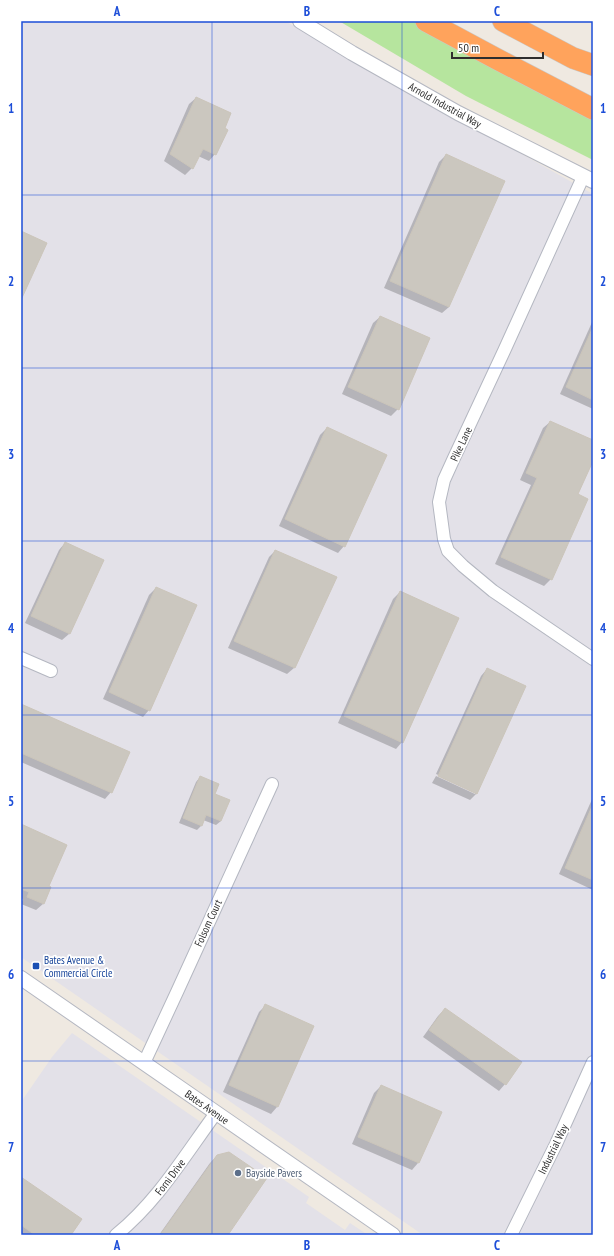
<svg xmlns="http://www.w3.org/2000/svg" width="614" height="1256" viewBox="0 0 614 1256" font-family="'PT Sans Narrow',sans-serif">
  <rect width="100%" height="100%" fill="#efe9e1"/>
  <g fill="#e3e1e8">
    <polygon points="21,21 285,21 593,194 593,1235 423,1235 21,957"/>
    <polygon points="72,1033 309,1197 306,1203 345,1230 350,1223 368,1235 21,1235 21,1102 52,1057"/>
  </g>
  <polygon fill="#b6e59e" points="339,21 426,21 593,109 593,160 466,96"/>
  <g fill="#0003">
    <polygon points="196,98 223,129 215,154 209,161 198,156 192,168 185,175 164,161 189,104"/>
    <polygon points="446,155 449,307 442,313 384,288 439,162"/>
    <polygon points="380,317 398,409 391,416 342,394 373,323"/>
    <polygon points="593,320 593,409 560,394"/>
    <polygon points="550,422 593,441 593,458 577,495 551,579 544,586 495,564 531,485 520,480 543,428"/>
    <polygon points="327,428 344,546 338,553 279,526 320,435"/>
    <polygon points="65,543 102,560 69,634 62,640 25,623 59,550"/>
    <polygon points="275,551 335,578 294,668 287,674 228,648 269,557"/>
    <polygon points="156,588 149,710 143,717 103,699 149,595"/>
    <polygon points="400,592 402,742 396,749 338,723 393,599"/>
    <polygon points="487,669 477,793 470,800 432,783 436,776 475,794 475,791 436,774 481,676"/>
    <polygon points="21,705 111,792 105,799 21,762"/>
    <polygon points="200,777 213,795 221,821 216,825 203,820 201,826 197,830 179,823 196,782"/>
    <polygon points="593,797 593,890 559,874"/>
    <polygon points="21,825 47,886 50,888 43,904 36,910 21,904 23,899 21,898"/>
    <polygon points="266,1005 313,1027 277,1107 271,1114 223,1092 259,1012"/>
    <polygon points="445,1009 505,1084 499,1091 423,1037 438,1016"/>
    <polygon points="381,1086 440,1112 418,1163 412,1170 352,1144 374,1093"/>
    <polygon points="217,1156 226,1235 159,1235 210,1163"/>
    <polygon points="21,1179 70,1235 21,1235"/>
  </g>
  <g fill="#cbc7bf" stroke="#cbc5ba">
    <polygon points="196,97 231,113 225,128 228,130 216,155 203,149 193,169 170,154"/>
    <polygon points="446,154 505,181 449,307 390,281"/>
    <polygon points="21,231 47,243 21,300"/>
    <polygon points="380,316 430,338 399,410 348,387"/>
    <polygon points="593,327 593,400 566,387"/>
    <polygon points="550,421 593,440 593,461 578,494 588,499 552,580 501,557 537,478 526,473"/>
    <polygon points="327,427 387,455 345,547 285,519"/>
    <polygon points="65,542 104,560 70,634 31,616"/>
    <polygon points="275,550 337,577 295,668 234,641"/>
    <polygon points="156,587 197,605 150,711 109,692"/>
    <polygon points="400,591 459,618 403,743 344,716"/>
    <polygon points="487,668 526,686 477,794 438,776"/>
    <polygon points="21,704 130,752 112,793 21,753"/>
    <polygon points="200,776 219,784 215,794 230,800 221,821 206,815 202,826 183,818"/>
    <polygon points="593,804 593,880 565,868"/>
    <polygon points="21,824 67,845 49,886 51,887 44,904 27,897 29,892 21,889"/>
    <polygon points="265,1004 314,1026 278,1107 229,1085"/>
    <polygon points="445,1008 522,1062 506,1085 429,1030"/>
    <polygon points="381,1085 442,1112 419,1163 358,1137"/>
    <polygon points="229,1152 267,1178 228,1235 160,1235 217,1155"/>
    <polygon points="21,1177 82,1219 71,1235 35,1235 21,1225"/>
  </g>
  <g fill="none" stroke-linecap="round" stroke-linejoin="round">
    <defs>
      <g id="minor">
        <polyline points="583,177 504,351 454,458 444,480 439,502 444,539 448,551 463,566 493,591 593,659"/>
        <polyline points="21,658 51,671"/>
        <polyline points="144,1063 177,992 272,784"/>
        <path d="M116 1235C158 1201 185 1155 216 1113"/>
        <polyline points="511,1235 556,1144 593,1062"/>
      </g>
      <g id="tertiary">
        <polyline points="300,21 352,53 458,113 593,181"/>
        <polyline points="21,978 393,1235"/>
      </g>
      <g id="motorway">
        <polyline points="426,21 495,58 593,109"/>
        <polyline points="503,21 573,58 593,65"/>
      </g>
    </defs>
    <use href="#minor" stroke="#b4b7c1" stroke-width="14"/>
    <use href="#tertiary" stroke="#b4b7c1" stroke-width="16"/>
    <use href="#motorway" stroke="#c9c9c9" stroke-width="22"/>
    <use href="#minor" stroke="#fff" stroke-width="12"/>
    <use href="#tertiary" stroke="#fff" stroke-width="14"/>
    <use href="#motorway" stroke="#ffa35c" stroke-width="21"/>
  </g>
  <path fill="none" stroke="#1d4ed8" stroke-width="1" stroke-opacity="0.55" d="M212 21V1235M402 21V1235M21 195H593M21 368H593M21 541H593M21 715H593M21 888H593M21 1061H593"/>
  <rect fill="#1a4fb4" stroke="#fff" stroke-width="1.5" x="32" y="962" width="8" height="8" rx="2"/>
  <circle fill="#5c6f8a" stroke="#fff" stroke-width="1.5" cx="238" cy="1173" r="4"/>
  <g text-anchor="middle" dominant-baseline="central" stroke-width="3.5" stroke-linejoin="round" paint-order="stroke">
    <g font-size="11" fill="#2e2e2e" stroke="#fff">
      <text transform="translate(445 105) rotate(29)">Arnold Industrial Way</text>
      <text transform="translate(461 444) rotate(-65)">Pike Lane</text>
      <text transform="translate(208 923) rotate(-65)">Folsom Court</text>
      <text transform="translate(207 1107) rotate(35)">Bates Avenue</text>
      <text transform="translate(553 1149) rotate(-64)">Industrial Way</text>
      <text transform="translate(170 1177) rotate(-53)">Forni Drive</text>
    </g>
    <g font-size="11" fill="#164399" stroke="#fff" text-anchor="start">
      <text x="44" y="960">Bates Avenue &amp;<tspan x="44" dy="13">Commercial Circle</tspan></text>
    </g>
    <g font-size="11" fill="#4e5e75" stroke="#fff" text-anchor="start">
      <text x="246" y="1173">Bayside Pavers</text>
    </g>
  </g>
  <rect width="614" height="1256" fill="none" stroke="#ffffff" stroke-width="44"/>
  <path d="M452 52v6h91v-6" fill="none" stroke="#2e2e2e" stroke-width="2"/>
  <text x="458" y="52" font-size="12" fill="#2e2e2e" stroke="#ffffff" stroke-width="3" paint-order="stroke">50 m</text>
  <rect x="22" y="22" width="570" height="1212" fill="none" stroke="#1d4ed8" stroke-width="1.5"/>
  <g font-size="13" text-anchor="middle" font-weight="bold" fill="#1d4ed8">
    <text x="117" y="16">A</text>
    <text x="307" y="16">B</text>
    <text x="497" y="16">C</text>
    <text x="11" y="113">1</text>
    <text x="603" y="113">1</text>
    <text x="11" y="286">2</text>
    <text x="603" y="286">2</text>
    <text x="11" y="459">3</text>
    <text x="603" y="459">3</text>
    <text x="11" y="633">4</text>
    <text x="603" y="633">4</text>
    <text x="11" y="806">5</text>
    <text x="603" y="806">5</text>
    <text x="11" y="979">6</text>
    <text x="603" y="979">6</text>
    <text x="11" y="1152">7</text>
    <text x="603" y="1152">7</text>
    <text x="117" y="1250">A</text>
    <text x="307" y="1250">B</text>
    <text x="497" y="1250">C</text>
  </g>
</svg>
